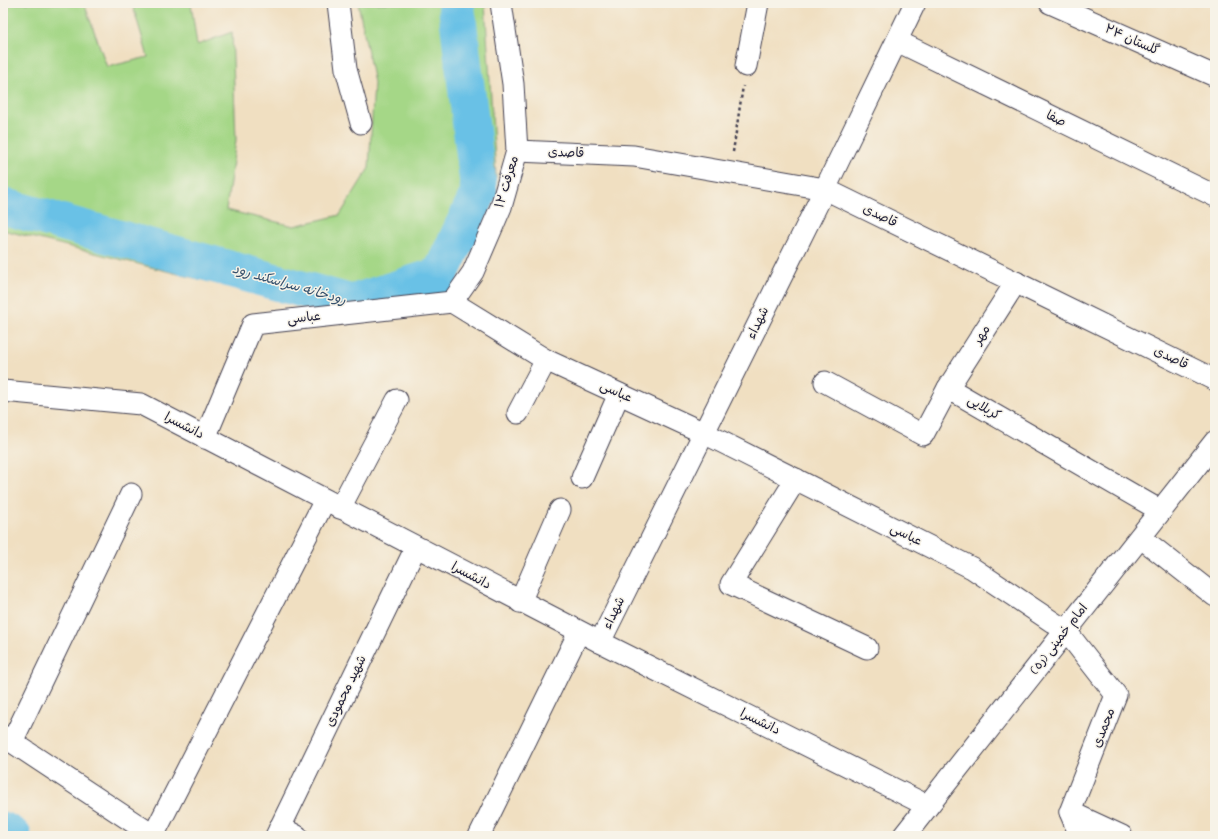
<svg xmlns="http://www.w3.org/2000/svg" width="1218" height="839" viewBox="0 0 1218 839" font-family="'Indie Flower','Playpen Sans Arabic',sans-serif">
  <rect width="100%" height="100%" fill="#f7f3e8"/>
  <filter id="ink" filterUnits="userSpaceOnUse"><feTurbulence type="fractalNoise" baseFrequency=".025" numOctaves="2"/><feDisplacementMap in="SourceGraphic" scale="8" xChannelSelector="R" yChannelSelector="G"/><feConvolveMatrix kernelMatrix="1 2 1 2 8 2 1 2 1" color-interpolation-filters="sRGB"/></filter>
  <filter id="wash" filterUnits="userSpaceOnUse"><feTurbulence type="fractalNoise" baseFrequency=".012" numOctaves="4" result="noise"/><feDisplacementMap in="SourceGraphic" scale="16" xChannelSelector="R" yChannelSelector="G"/><feGaussianBlur stdDeviation="0.9" result="paint"/><feColorMatrix in="noise" values="0 0 0 0 0 0 0 0 0 0 0 0 0 0 0 0 0 1.4 0 .05"/><feComposite in="paint" operator="in"/></filter>
  <g filter="url(#wash)">
    <rect width="100%" height="100%" fill="#f0dfc1"/>
    <polygon fill="#a5d787" stroke="#647c61" points="3,3 84,3 107,67 148,57 132,3 191,3 197,45 232,32 236,140 226,210 294,226 340,215 369,168 374,83 358,3 485,3 496,177 465,253 416,293 298,304 3,230"/>
    <g fill="none" stroke-linecap="round" stroke-linejoin="round">
      <g stroke="#69c1e6" stroke-width="37">
        <polyline points="3,206 352,303 440,275 479,192 456,3"/>
        <polyline points="3,830 13,836"/>
      </g>
    </g>
  </g>
  <g filter="url(#ink)">
    <g fill="none" stroke-linecap="round" stroke-linejoin="round">
      <defs>
        <g id="minor">
          <polyline points="338,3 346,69 361,123"/>
          <polyline points="1050,3 1215,76"/>
          <polyline points="897,41 1215,196"/>
          <polyline points="746,66 758,3"/>
          <polyline points="517,151 634,156 825,189 1215,380"/>
          <polyline points="452,302 473,272 501,207 517,151 513,84 501,3"/>
          <polyline points="825,382 923,435 948,388 1161,511"/>
          <polyline points="948,388 1016,282"/>
          <polyline points="3,391 141,404 600,642 928,806"/>
          <polyline points="518,413 546,360"/>
          <polyline points="205,438 253,324 452,302 546,360 704,433 972,568 1066,631 1116,695 1070,812 1080,836"/>
          <polyline points="582,478 619,394"/>
          <polyline points="796,479 731,584 867,648"/>
          <polyline points="340,508 397,400"/>
          <polyline points="1140,537 1215,596"/>
          <polyline points="520,602 560,510"/>
          <polyline points="600,642 825,189 915,3"/>
          <polyline points="3,736 154,836"/>
          <polyline points="12,742 131,494"/>
          <polyline points="1070,812 1122,836"/>
          <polyline points="280,827 297,836"/>
          <polyline points="153,836 325,500"/>
          <polyline points="276,836 416,547"/>
          <polyline points="479,836 579,632"/>
        </g>
        <polyline id="major" points="904,836 1215,442"/>
      </defs>
      <use href="#minor" stroke="#413e4f" stroke-width="23"/>
      <use href="#major" stroke="#413e4f" stroke-width="24"/>
      <polyline stroke="#413e4f" stroke-width="2.5" stroke-dasharray="3 3" stroke-linecap="butt" points="733,152 743,86"/>
      <use href="#minor" stroke="#fff" stroke-width="21"/>
      <use href="#major" stroke="#fff" stroke-width="22"/>
    </g>
  </g>
  <g text-anchor="middle" dominant-baseline="central" stroke-width="3" stroke-linejoin="round" paint-order="stroke">
    <g font-size="13" fill="#22223b" stroke="#f7f3e8">
      <text transform="translate(1132 40) rotate(24)">گلستان ۲۴</text>
      <text transform="translate(1056 119) rotate(26)">صفا</text>
      <text transform="translate(566 153) rotate(2)">قاصدی</text>
      <text transform="translate(507 182) rotate(-73)">معرفت ۱۲</text>
      <text transform="translate(880 216) rotate(26)">قاصدی</text>
      <text transform="translate(304 318) rotate(-6)">عباسی</text>
      <text transform="translate(758 323) rotate(-64)">شهداء</text>
      <text transform="translate(982 335) rotate(-58)">مهر</text>
      <text transform="translate(1171 358) rotate(26)">قاصدی</text>
      <text transform="translate(616 392) rotate(25)">عباسی</text>
      <text transform="translate(984 408) rotate(30)">کربلایی</text>
      <text transform="translate(184 426) rotate(27)">دانشسرا</text>
      <text transform="translate(906 535) rotate(27)">عباسی</text>
      <text transform="translate(471 576) rotate(28)">دانشسرا</text>
      <text transform="translate(614 613) rotate(-64)">شهداء</text>
      <text transform="translate(1059 639) rotate(-52)">امام خمینی (ره)</text>
      <text transform="translate(346 691) rotate(-64)">شهید محمودی</text>
      <text transform="translate(760 722) rotate(26)">دانشسرا</text>
      <text transform="translate(1104 728) rotate(-68)">محمدی</text>
    </g>
    <g font-size="14" font-style="italic" fill="#37526e" stroke="#f7f3e8">
      <text transform="translate(289 285) rotate(16)">رودخانه سراسکند رود</text>
    </g>
  </g>
  <rect width="1218" height="839" fill="none" stroke="#f7f3e8" stroke-width="16"/>
</svg>
